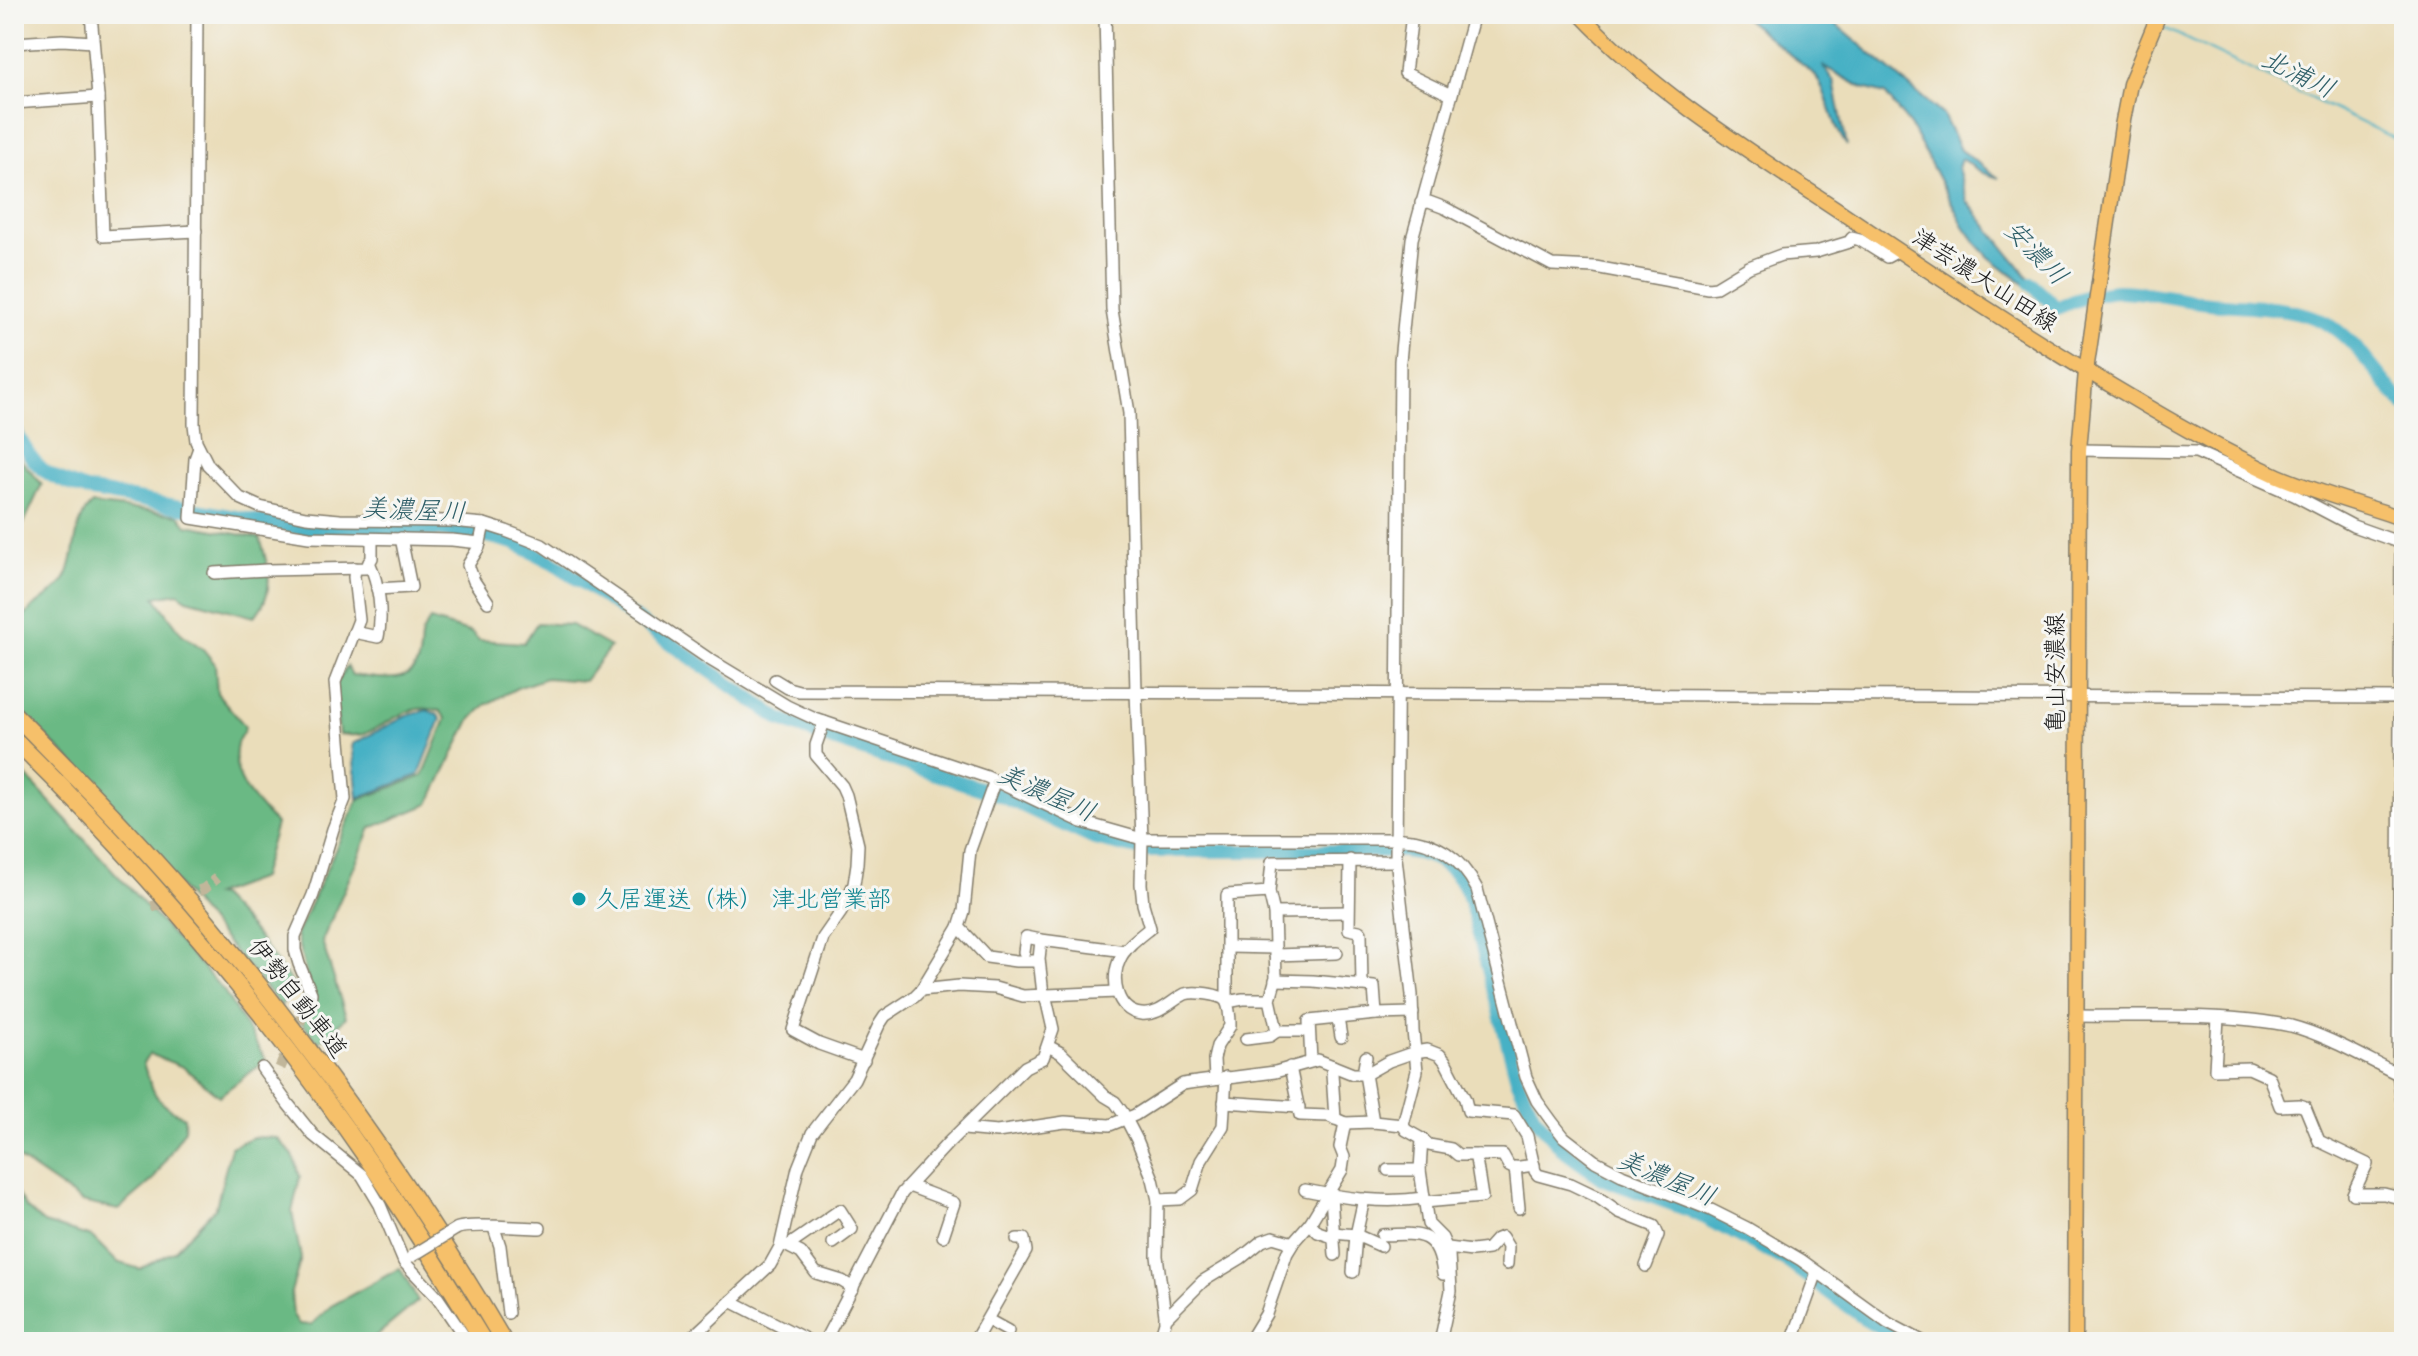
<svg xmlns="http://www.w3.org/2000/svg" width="2418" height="1356" viewBox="0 0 2418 1356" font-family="'Shantell Sans','Klee One',sans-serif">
  <rect width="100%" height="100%" fill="#f6f6f2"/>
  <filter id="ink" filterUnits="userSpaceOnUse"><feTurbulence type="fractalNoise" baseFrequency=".0125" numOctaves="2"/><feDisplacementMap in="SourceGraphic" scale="16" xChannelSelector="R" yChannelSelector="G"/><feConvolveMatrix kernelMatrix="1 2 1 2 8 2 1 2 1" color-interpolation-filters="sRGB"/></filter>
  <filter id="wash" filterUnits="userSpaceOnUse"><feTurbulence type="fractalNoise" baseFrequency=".006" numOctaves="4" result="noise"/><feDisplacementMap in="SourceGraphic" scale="32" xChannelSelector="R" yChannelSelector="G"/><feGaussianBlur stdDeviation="1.8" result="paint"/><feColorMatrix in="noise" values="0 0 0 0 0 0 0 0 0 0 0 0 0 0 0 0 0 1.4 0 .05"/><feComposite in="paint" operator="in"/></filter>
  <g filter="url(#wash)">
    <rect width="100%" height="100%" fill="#eaddba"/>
    <g fill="#6ab984" stroke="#436a50" stroke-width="2">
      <polygon points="14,453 42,484 18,536 19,556 14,560"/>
      <path d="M92 504 179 515 187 525 260 538C269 567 276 593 254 617L187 599 178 593 155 597 182 634 203 649 215 664 217 693 245 726C244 734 238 737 237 744 229 778 255 802 276 824L261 878 214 895 219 896 251 929 294 985 281 1006 76 766 14 705V628C20 622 25 615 31 609 43 598 60 590 67 575 77 553 73 520 92 504Z"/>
      <path d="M430 620 472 633 479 640 524 643 537 623 571 625 610 647 584 681 546 678 517 688 485 705 469 722 429 804 371 828 322 941 346 1017 319 1043 299 1020 312 998 296 935 358 800 423 776 446 719 440 711C408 701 393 723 364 734 357 736 347 735 339 735L334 687 347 666 352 675C375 677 413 688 419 657 423 636 416 641 430 620Z"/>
      <path d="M14 763 224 991 266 1060 219 1096 183 1067 150 1054 143 1063C153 1093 155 1103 184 1117L185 1129 153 1180 118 1210 82 1202 16 1157H14Z"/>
      <polygon points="253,1137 277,1138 293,1155 300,1177 292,1212 301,1258 291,1292 293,1315 299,1324 311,1325 331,1306 400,1268 418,1301 369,1342 14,1342 14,1189 26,1208 44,1223 92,1237 117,1262 140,1269 174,1251 216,1207 231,1147"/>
    </g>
    <g fill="#47b1c5" stroke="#326670" stroke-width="2">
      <path d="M1740 14H1824L1943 115 1960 150 1999 178 1983 173 1961 159 1958 168 1967 201 2049 303 1989 257 1977 244 1964 226 1911 127 1885 94 1863 88 1823 66 1834 82 1847 146C1831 124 1830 96 1815 75Z"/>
      <polygon points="427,710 437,714 441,719 419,775 358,798 352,744 406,716"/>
    </g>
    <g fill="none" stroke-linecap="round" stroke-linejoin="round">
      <g stroke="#47b1c5" stroke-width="2">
        <polyline points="2135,14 2151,21"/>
        <polyline points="2160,26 2404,143"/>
      </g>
      <g stroke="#47b1c5" stroke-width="14">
        <path d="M2031 284 2057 308C2076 299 2094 293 2116 291 2140 290 2176 299 2201 302 2240 307 2295 304 2328 324 2360 344 2377 378 2404 404"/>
        <path d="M14 427C33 468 45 476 86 490L308 530H438L487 536 514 543 556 564 781 720 830 739 997 794 1094 839 1146 851H1403C1433 854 1453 865 1468 893L1517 1079 1534 1116 1563 1150 1603 1179 1691 1211 1759 1246 1788 1262 1864 1318 1905 1342"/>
      </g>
    </g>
  </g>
  <g filter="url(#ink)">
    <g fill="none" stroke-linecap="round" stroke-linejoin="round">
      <g stroke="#c1b69a" stroke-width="11" stroke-dasharray="11 5.5" stroke-linecap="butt">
        <polyline points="152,907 204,889 217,878"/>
        <polyline points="280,1068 305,1010"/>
      </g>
      <defs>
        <g id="minor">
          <polyline points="91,14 98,97 103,236 196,231"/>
          <path d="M197 14 194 424 196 441 208 465 240 498 260 507 306 517 340 520 451 521 484 524 506 531 542 545 709 659 787 706 815 719 987 777 1082 822 1142 839H1403C1437 841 1461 858 1477 889L1526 1077 1537 1101 1553 1123 1564 1137 1595 1161 1622 1175 1711 1210 1747 1228 1801 1260 1888 1323 1924 1342"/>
          <path d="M1105 14 1112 310 1129 413 1136 692 1142 839 1141 884 1143 904 1150 928C1139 937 1126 946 1120 959 1110 978 1116 1011 1141 1014 1159 1016 1171 1001 1185 994 1193 991 1221 994 1226 1001 1230 1008 1230 1019 1230 1026L1217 1046 1214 1059 1215 1079"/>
          <polyline points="1412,14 1405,73 1451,95"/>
          <polyline points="14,43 62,40 93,42"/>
          <polyline points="14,103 98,97"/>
          <polyline points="1421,203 1429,202 1445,208 1552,265 1595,267 1708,288 1716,287 1749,267 1781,255 1816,252 1849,242 1852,238 1860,240 1887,257 1898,251"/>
          <polyline points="199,448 195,459 191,518 309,537 452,540 480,543"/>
          <polyline points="2079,450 2196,452 2294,495 2353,526 2401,543"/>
          <polyline points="2404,521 2401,543 2398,1074 2404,1116"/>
          <polyline points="484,524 479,547 468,565 474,581 488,602"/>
          <polyline points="214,573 267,570 366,568 372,558 372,539"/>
          <polyline points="377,589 411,587 401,538"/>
          <path d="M354 632 378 637C383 613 379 584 369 562"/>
          <polyline points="775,680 788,688 799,691 2404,698"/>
          <polyline points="824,722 816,745 816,755 842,786 846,795 858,845 857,864 854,884 841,912 823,938 793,1030 819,1044 864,1060"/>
          <polyline points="1350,860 1349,929 1359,931 1361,933 1362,986"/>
          <polyline points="1269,892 1227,895 1227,1002 1243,999 1270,999"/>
          <polyline points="1274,913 1348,912"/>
          <polyline points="959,927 987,957 1016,961 1039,961"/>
          <polyline points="1228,947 1274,948"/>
          <polyline points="1024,952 1026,937 1041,940"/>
          <polyline points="1275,955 1337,953"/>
          <polyline points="1275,980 1313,981 1374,987 1376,1014"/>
          <polyline points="921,990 959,986 995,988 1023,996 1117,992"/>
          <polyline points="1043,994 1039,959 1041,940 1125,951"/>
          <polyline points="305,1010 310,1002 311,993 299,964 295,950 295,936 313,895 333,829 345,799 335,682 359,620 354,577 355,568"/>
          <path d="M2075 1016C2143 1017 2225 1012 2291 1026 2326 1035 2365 1058 2398 1074"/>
          <polyline points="1338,1018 1341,1037"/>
          <polyline points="2218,1018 2215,1069 2249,1068 2269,1077 2280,1106 2299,1105 2305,1107 2319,1141 2367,1164 2353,1194 2384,1194 2404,1199"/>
          <polyline points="1308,1031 1277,1031 1270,999 1276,978 1274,913 1269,892 1272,862 1396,861"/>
          <polyline points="1246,1039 1270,1036 1277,1031"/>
          <polyline points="1048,1046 1061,1053 1105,1096 1115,1102 1123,1113 1137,1140 1153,1179 1158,1200 1157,1256 1165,1315 1165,1322 1159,1342"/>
          <polyline points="1366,1057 1364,1068 1373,1122"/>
          <polyline points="1311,1061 1309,1021 1376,1014 1413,1013"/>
          <polyline points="1333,1066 1332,1073 1335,1119"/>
          <polyline points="1290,1067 1300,1115 1329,1116 1345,1123 1373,1122 1403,1125"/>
          <polyline points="262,1068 288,1104 313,1135 362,1175 380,1205 404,1262 438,1298 468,1342"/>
          <polyline points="1224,1102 1299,1107"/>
          <polyline points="964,1129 997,1132 1065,1122 1110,1125 1135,1115 1183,1084 1189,1083 1275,1072 1318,1060 1353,1074 1366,1074 1389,1061 1415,1052 1427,1050 1440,1055 1445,1061 1465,1099 1468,1111 1514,1115 1527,1136 1535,1171 1538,1175 1571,1184 1596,1196 1619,1212 1654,1226 1658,1235 1646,1266"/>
          <polyline points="1422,1139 1429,1145 1451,1149 1458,1155 1503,1155 1509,1166 1513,1168 1534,1165"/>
          <polyline points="1515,1167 1519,1208"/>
          <polyline points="1388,1170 1420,1170"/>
          <polyline points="909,1186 954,1203 943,1236"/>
          <path d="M1305 1190C1344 1198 1383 1204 1424 1198"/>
          <polyline points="1331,1196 1335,1255"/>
          <polyline points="1158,1200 1180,1199 1192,1190 1201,1161 1223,1126 1226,1077"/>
          <polyline points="1424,1202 1482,1197 1476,1159 1478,1155"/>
          <polyline points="1310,1223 1318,1232 1333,1237"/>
          <polyline points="494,1228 500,1246 508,1313"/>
          <path d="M456 1229C466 1223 523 1228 540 1228"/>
          <polyline points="1333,1233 1356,1235 1381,1246"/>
          <path d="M1382 1235C1420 1233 1438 1231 1443 1274"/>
          <polyline points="785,1245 801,1253 816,1273 842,1281 853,1288"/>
          <polyline points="788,1246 840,1210 852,1229 833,1243"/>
          <polyline points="1448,1248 1472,1251 1488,1249 1497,1239 1502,1237 1508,1247 1507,1264"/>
          <polyline points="1353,1272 1356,1235 1364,1199"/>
          <polyline points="731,1301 811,1342"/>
          <polyline points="1165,1319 1203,1281 1241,1258 1262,1241 1273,1237 1293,1243"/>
          <polyline points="988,1320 1008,1331"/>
          <polyline points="687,1342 770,1265 780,1247 798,1168 812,1133 854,1079 879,1025 885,1016 914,997 921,990 959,927 964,911 970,850 995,780"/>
          <polyline points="824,1342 902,1193 948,1143 1025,1067 1043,1058 1053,1029 1045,994"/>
          <polyline points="974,1342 1026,1251 1024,1239 1017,1239"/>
          <polyline points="1249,1342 1266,1314 1287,1253 1295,1240 1310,1223 1342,1170 1344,1157 1340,1147 1345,1123"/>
          <polyline points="1440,1342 1451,1291 1449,1254 1442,1238 1428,1224 1420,1170 1422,1139 1406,1130 1403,1125 1417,1071 1413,1031 1412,995 1396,858 1400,361 1412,239 1474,14"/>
          <polyline points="1792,1342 1817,1272"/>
        </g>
        <g id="major">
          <path d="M1580 14C1656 94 1752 153 1844 214 1936 276 2028 337 2124 393 2174 423 2225 452 2278 476 2318 493 2363 505 2404 519"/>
          <polyline points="2075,1342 2079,450 2086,371 2122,126 2130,84 2159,14"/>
        </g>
        <g id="highway">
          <path d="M14 714C82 783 150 852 212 927 320 1058 418 1195 504 1342"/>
          <path d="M14 739C147 869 268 1014 373 1167 412 1224 448 1283 484 1342"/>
        </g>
      </defs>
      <use href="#minor" stroke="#837c6b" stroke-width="14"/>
      <use href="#major" stroke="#837c6b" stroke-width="17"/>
      <use href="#highway" stroke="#837c6b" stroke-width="19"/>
      <use href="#minor" stroke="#fff" stroke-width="11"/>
      <use href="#major" stroke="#f6c06b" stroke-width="14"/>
      <use href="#highway" stroke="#f6c06b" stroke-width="16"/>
      <defs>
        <polyline id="minor-bridge" points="412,1256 456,1229"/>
      </defs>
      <use href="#minor-bridge" stroke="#837c6b" stroke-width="14" stroke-linecap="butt"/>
      <use href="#minor-bridge" stroke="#fff" stroke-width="11"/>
    </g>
  </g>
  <circle fill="#0f9aa8" stroke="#f6f6f2" stroke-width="3" cx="579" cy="899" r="8"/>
  <g text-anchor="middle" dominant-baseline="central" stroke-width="6" stroke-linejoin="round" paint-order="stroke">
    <g font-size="24" fill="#1c1c1c" stroke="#f6f6f2">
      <text transform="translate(1985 280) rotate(33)">津芸濃大山田線</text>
      <text transform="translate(2055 673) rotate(-90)">亀山安濃線</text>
      <text transform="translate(298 998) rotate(52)">伊勢自動車道</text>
    </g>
    <g font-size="24" fill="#0d838f" stroke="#f6f6f2" text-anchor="start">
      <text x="595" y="899">久居運送（株） 津北営業部</text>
    </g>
    <g font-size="26" font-style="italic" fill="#2f5f68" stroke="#f6f6f2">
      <text transform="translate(2299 73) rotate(26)">北浦川</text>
      <text transform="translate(2037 252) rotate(46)">安濃川</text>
      <text transform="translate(414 509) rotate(3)">美濃屋川</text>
      <text transform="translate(1047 792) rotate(24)">美濃屋川</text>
      <text transform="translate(1667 1177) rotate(23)">美濃屋川</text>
    </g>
  </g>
  <rect width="2418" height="1356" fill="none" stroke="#f6f6f2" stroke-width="48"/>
</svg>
